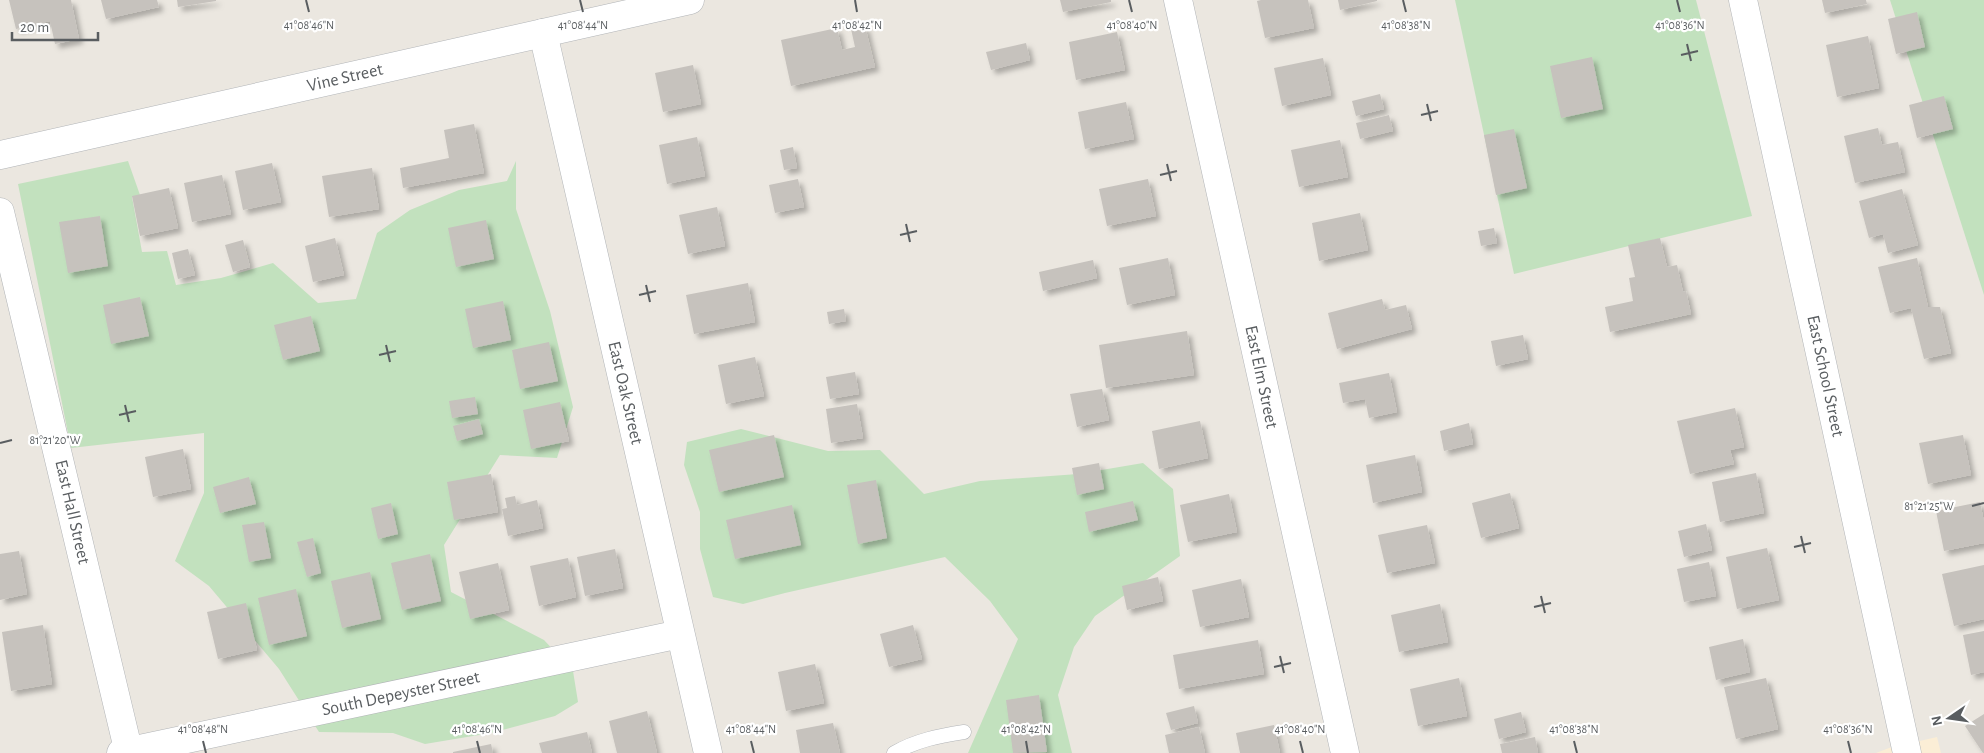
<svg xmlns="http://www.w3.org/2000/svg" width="1984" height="753" viewBox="0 0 1984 753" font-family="'Alegreya Sans',sans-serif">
  <defs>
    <filter id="shadow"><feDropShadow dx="4.5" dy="4.5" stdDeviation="2.5" flood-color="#0004"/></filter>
  </defs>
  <rect width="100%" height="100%" fill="#ebe7e0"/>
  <polygon fill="#fbeed6" points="1937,737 1941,753 1876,753 1889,748"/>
  <g fill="#c2e1be">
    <polygon points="1455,0 1696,0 1752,216 1514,274"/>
    <polygon points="1890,0 1984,0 1984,295"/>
    <polygon points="128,161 140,195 132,197 142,252 167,251 176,285 221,278 273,263 318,303 356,299 377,233 410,210 459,190 507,181 516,161 516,209 550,311 573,407 557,458 500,455 444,545 451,592 544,640 573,671 578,702 555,716 491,733 425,744 393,733 319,732 279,669 209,586 175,561 204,493 204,433 71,448 18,184"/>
    <polygon points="741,429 828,451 880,450 924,494 980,481 1078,474 1143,463 1173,489 1180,556 1095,616 1074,647 1058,695 1072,753 968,753 1018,639 990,601 945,557 785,593 743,604 713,597 700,549 700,512 684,465 687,442"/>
  </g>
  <g fill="#c6c2bd" filter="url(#shadow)">
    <polygon points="9,0 71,0 79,39 55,44 50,21 16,29"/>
    <polygon points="101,0 157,0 159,7 106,19"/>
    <polygon points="177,0 216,0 216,1 178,7"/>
    <polygon points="1060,0 1111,0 1111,2 1063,12"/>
    <polygon points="1261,0 1308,0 1314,28 1265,38 1257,1"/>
    <polygon points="1338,0 1377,0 1377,1 1340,10"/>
    <polygon points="1822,0 1866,0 1867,4 1825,13"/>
    <polygon points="1917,12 1925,47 1896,54 1888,19"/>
    <polygon points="865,26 875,67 791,86 781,40 837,28 842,50 855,47 851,29"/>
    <polygon points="1117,32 1125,70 1076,80 1069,42"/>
    <polygon points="1868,36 1879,88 1837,97 1826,45"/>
    <polygon points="1026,43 1030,60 991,70 986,52"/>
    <polygon points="1592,57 1603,109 1561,118 1550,66"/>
    <polygon points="1323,58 1331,95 1282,106 1274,68"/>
    <polygon points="693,65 701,104 663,112 655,73"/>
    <polygon points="1380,94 1384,109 1356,116 1352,101"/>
    <polygon points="1944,96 1953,129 1917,138 1909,105"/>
    <polygon points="1126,102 1134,139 1085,149 1078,112"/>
    <polygon points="1389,115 1393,131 1360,139 1356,123"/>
    <polygon points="474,124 484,173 403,188 400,168 449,158 444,130"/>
    <polygon points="1878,128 1882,145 1898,142 1905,172 1855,183 1844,136"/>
    <polygon points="1514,129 1527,188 1496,195 1484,135"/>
    <polygon points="697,137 705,176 667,184 659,145"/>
    <polygon points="1340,140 1348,177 1299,187 1291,150"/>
    <polygon points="793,147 797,168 784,170 780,150"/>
    <polygon points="272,163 281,202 243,210 235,171"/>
    <polygon points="372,168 379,209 329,217 322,176"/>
    <polygon points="222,175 231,214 192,222 184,183"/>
    <polygon points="798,179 804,207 775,213 769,185"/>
    <polygon points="1148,179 1156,216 1107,226 1099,189"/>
    <polygon points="169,188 178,228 140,236 132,196"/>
    <polygon points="1902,189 1918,245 1888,253 1883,234 1869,238 1859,201"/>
    <polygon points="717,207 725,246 688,254 679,215"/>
    <polygon points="1360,213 1368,250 1319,261 1312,223"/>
    <polygon points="100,216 108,266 68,273 59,222"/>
    <polygon points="486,220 494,259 456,267 448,228"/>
    <polygon points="1494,228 1497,243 1481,246 1478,231"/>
    <polygon points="335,238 344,275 313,282 305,246"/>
    <polygon points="1660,238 1667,267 1677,265 1683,292 1686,291 1691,314 1610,332 1605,307 1633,301 1629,278 1635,277 1628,245"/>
    <polygon points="243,240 250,267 233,272 225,245"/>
    <polygon points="188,249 195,275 178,279 172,253"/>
    <polygon points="1168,258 1175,295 1127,305 1119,268"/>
    <polygon points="1917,258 1928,307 1940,307 1951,353 1924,359 1911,308 1890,313 1878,267"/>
    <polygon points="1093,260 1097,278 1043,291 1039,272"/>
    <polygon points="748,283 755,322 694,334 686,295"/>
    <polygon points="140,297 149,336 111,344 103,305"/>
    <polygon points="1382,299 1385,310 1406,305 1412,329 1337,349 1328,313"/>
    <polygon points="503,301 511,340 473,348 465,309"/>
    <polygon points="844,309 846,321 829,324 827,312"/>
    <polygon points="311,316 320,351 283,360 274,325"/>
    <polygon points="1187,331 1194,375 1106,388 1099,345"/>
    <polygon points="1523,335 1528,359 1496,366 1491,341"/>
    <polygon points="549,342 558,381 520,389 512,350"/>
    <polygon points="755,357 764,396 726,404 718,365"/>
    <polygon points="855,372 859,394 830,399 826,377"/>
    <polygon points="1389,373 1397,412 1369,418 1365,399 1343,403 1339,383"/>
    <polygon points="1102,389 1109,420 1077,427 1070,394"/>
    <polygon points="475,397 478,414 452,418 449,401"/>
    <polygon points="560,402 569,441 531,449 523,410"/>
    <polygon points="857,404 863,438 831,443 826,409"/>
    <polygon points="1735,408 1744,447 1730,450 1734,464 1690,474 1677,421"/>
    <polygon points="479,419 483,434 457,441 453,426"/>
    <polygon points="1200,421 1208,458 1159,469 1152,431"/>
    <polygon points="1469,423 1473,444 1444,451 1440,431"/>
    <polygon points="774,435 784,477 719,492 709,450"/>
    <polygon points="1963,435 1971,475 1928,484 1919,443"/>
    <polygon points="183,449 191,489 153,497 145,457"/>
    <polygon points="1415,455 1422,492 1373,503 1366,465"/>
    <polygon points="1099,463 1104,489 1077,495 1072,468"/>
    <polygon points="1756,473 1764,513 1720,522 1712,482"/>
    <polygon points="491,474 498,512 454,520 447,482"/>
    <polygon points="249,477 256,504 220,513 213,487"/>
    <polygon points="876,480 887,538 858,544 847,485"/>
    <polygon points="1510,493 1519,528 1481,538 1472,503"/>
    <polygon points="1229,494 1237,532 1188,542 1180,505"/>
    <polygon points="515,496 517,505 537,500 543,528 508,536 502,509 507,508 505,498"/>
    <polygon points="1133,501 1138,520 1089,532 1085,512"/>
    <polygon points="1980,502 1984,522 1984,543 1944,551 1936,511"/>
    <polygon points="391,503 398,534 378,539 371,508"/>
    <polygon points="792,505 801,545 735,559 726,520"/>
    <polygon points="264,522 271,558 249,562 242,525"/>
    <polygon points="1706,524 1712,550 1684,557 1678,531"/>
    <polygon points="1427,525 1435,563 1387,573 1378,535"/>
    <polygon points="313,538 321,573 307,577 297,542"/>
    <polygon points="1767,548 1779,600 1737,609 1726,557"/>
    <polygon points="615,549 623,588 585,596 577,557"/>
    <polygon points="19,551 27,594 0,600 0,554"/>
    <polygon points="430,554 441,601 402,610 391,563"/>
    <polygon points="568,558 576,597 539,606 530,566"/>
    <polygon points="1709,562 1716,596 1684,602 1677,569"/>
    <polygon points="498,563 509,610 470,619 459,572"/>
    <polygon points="1984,565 1984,619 1954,626 1942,574"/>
    <polygon points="370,572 381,619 342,628 331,581"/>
    <polygon points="1158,577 1163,601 1127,610 1122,586"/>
    <polygon points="1241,579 1249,617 1200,627 1192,590"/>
    <polygon points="296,589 307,636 269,645 258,598"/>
    <polygon points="246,603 257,650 218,659 207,612"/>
    <polygon points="1440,604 1448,642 1399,652 1391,615"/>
    <polygon points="43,625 52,684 11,691 2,632"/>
    <polygon points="913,625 922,659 889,667 880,634"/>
    <polygon points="1984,631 1984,672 1971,675 1963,635"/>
    <polygon points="1743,639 1750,672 1716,680 1709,647"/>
    <polygon points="1258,640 1264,674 1179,689 1173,655"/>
    <polygon points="815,664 824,703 786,711 778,672"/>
    <polygon points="1459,678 1467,716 1418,726 1410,689"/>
    <polygon points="1766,678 1778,729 1736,739 1724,687"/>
    <polygon points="1039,695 1047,752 1013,753 1006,700"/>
    <polygon points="1194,706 1198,723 1171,730 1166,713"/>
    <polygon points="647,711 657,753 617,753 609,721"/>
    <polygon points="1521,712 1526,732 1499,739 1494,719"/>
    <polygon points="1984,714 1984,753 1983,753 1965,726"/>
    <polygon points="833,723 840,753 800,753 796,730"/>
    <polygon points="1274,725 1280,753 1240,753 1236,733"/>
    <polygon points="1199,727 1205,753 1169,753 1165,735"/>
    <polygon points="587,732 592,753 542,753 539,743"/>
    <polygon points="1535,737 1538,753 1502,753 1500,744"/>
    <polygon points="491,744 493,753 453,753 453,752"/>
  </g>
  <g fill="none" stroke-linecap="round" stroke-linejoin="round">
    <defs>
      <path id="lane" d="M894 753C917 740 939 736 964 732"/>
      <g id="street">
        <polyline points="1178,0 1345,753"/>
        <polyline points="1743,0 1907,753"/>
        <polyline points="543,33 708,753"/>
        <polyline points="0,155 690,0"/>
        <polyline points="0,212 129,753"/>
        <polyline points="121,753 680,634"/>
      </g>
    </defs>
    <use href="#lane" stroke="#b1b4b7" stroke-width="15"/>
    <use href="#street" stroke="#b1b4b7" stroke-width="29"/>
    <use href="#lane" stroke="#fff" stroke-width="14"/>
    <use href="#street" stroke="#fff" stroke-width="28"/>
  </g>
  <path fill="none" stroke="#595d60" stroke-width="2" d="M306 0 309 12M580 0 583 12M855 0 857 12M1129 0 1132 12M1403 0 1406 12M1677 0 1680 12M1687 44 1691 61M1681 55 1698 51M1427 104 1431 121M1421 115 1438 111M1167 164 1171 181M1160 175 1177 171M906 224 910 242M900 235 917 231M646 285 650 302M639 295 656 291M386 345 390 362M379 355 396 351M125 405 129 422M119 415 136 411M0 443 12 440M1972 506 1984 503M1801 536 1805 553M1794 547 1811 543M1541 596 1545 613M1534 607 1551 603M1280 656 1284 673M1274 667 1291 663M203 741 206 753M477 741 480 753M751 741 754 753M1026 741 1028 753M1300 741 1303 753M1574 741 1577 753M1848 741 1851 753"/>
  <g text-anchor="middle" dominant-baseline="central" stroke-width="4.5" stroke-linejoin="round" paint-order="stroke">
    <g font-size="18" fill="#595d60" stroke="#fff">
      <text transform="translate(345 78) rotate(-13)">Vine Street</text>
      <text transform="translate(1825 376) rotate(78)">East School Street</text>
      <text transform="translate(1261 377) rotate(78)">East Elm Street</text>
      <text transform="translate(625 393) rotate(77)">East Oak Street</text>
      <text transform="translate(72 512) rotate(77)">East Hall Street</text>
      <text transform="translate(401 694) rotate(-12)">South Depeyster Street</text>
    </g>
  </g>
  <g font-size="12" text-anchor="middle" fill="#595d60" stroke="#fff" stroke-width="4.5" stroke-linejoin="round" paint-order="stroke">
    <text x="309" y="29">41°08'46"N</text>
    <text x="583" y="29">41°08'44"N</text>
    <text x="857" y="29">41°08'42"N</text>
    <text x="1132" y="29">41°08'40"N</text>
    <text x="1406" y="29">41°08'38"N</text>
    <text x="1680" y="29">41°08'36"N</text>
    <text x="55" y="444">81°21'20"W</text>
    <text x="1929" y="510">81°21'25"W</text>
    <text x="203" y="733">41°08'48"N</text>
    <text x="477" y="733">41°08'46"N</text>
    <text x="751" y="733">41°08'44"N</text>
    <text x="1026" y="733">41°08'42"N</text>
    <text x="1300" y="733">41°08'40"N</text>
    <text x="1574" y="733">41°08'38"N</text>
    <text x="1848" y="733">41°08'36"N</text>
  </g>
  <g transform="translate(1949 718) rotate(257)" stroke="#ffffff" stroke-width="4" paint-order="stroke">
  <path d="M0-4L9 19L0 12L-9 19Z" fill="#595d60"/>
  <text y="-8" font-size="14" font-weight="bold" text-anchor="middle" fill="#595d60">N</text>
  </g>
  <path d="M12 32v8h86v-8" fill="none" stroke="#595d60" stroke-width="2.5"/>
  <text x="20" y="32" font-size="15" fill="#595d60" stroke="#ffffff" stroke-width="4" paint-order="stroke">20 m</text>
</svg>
